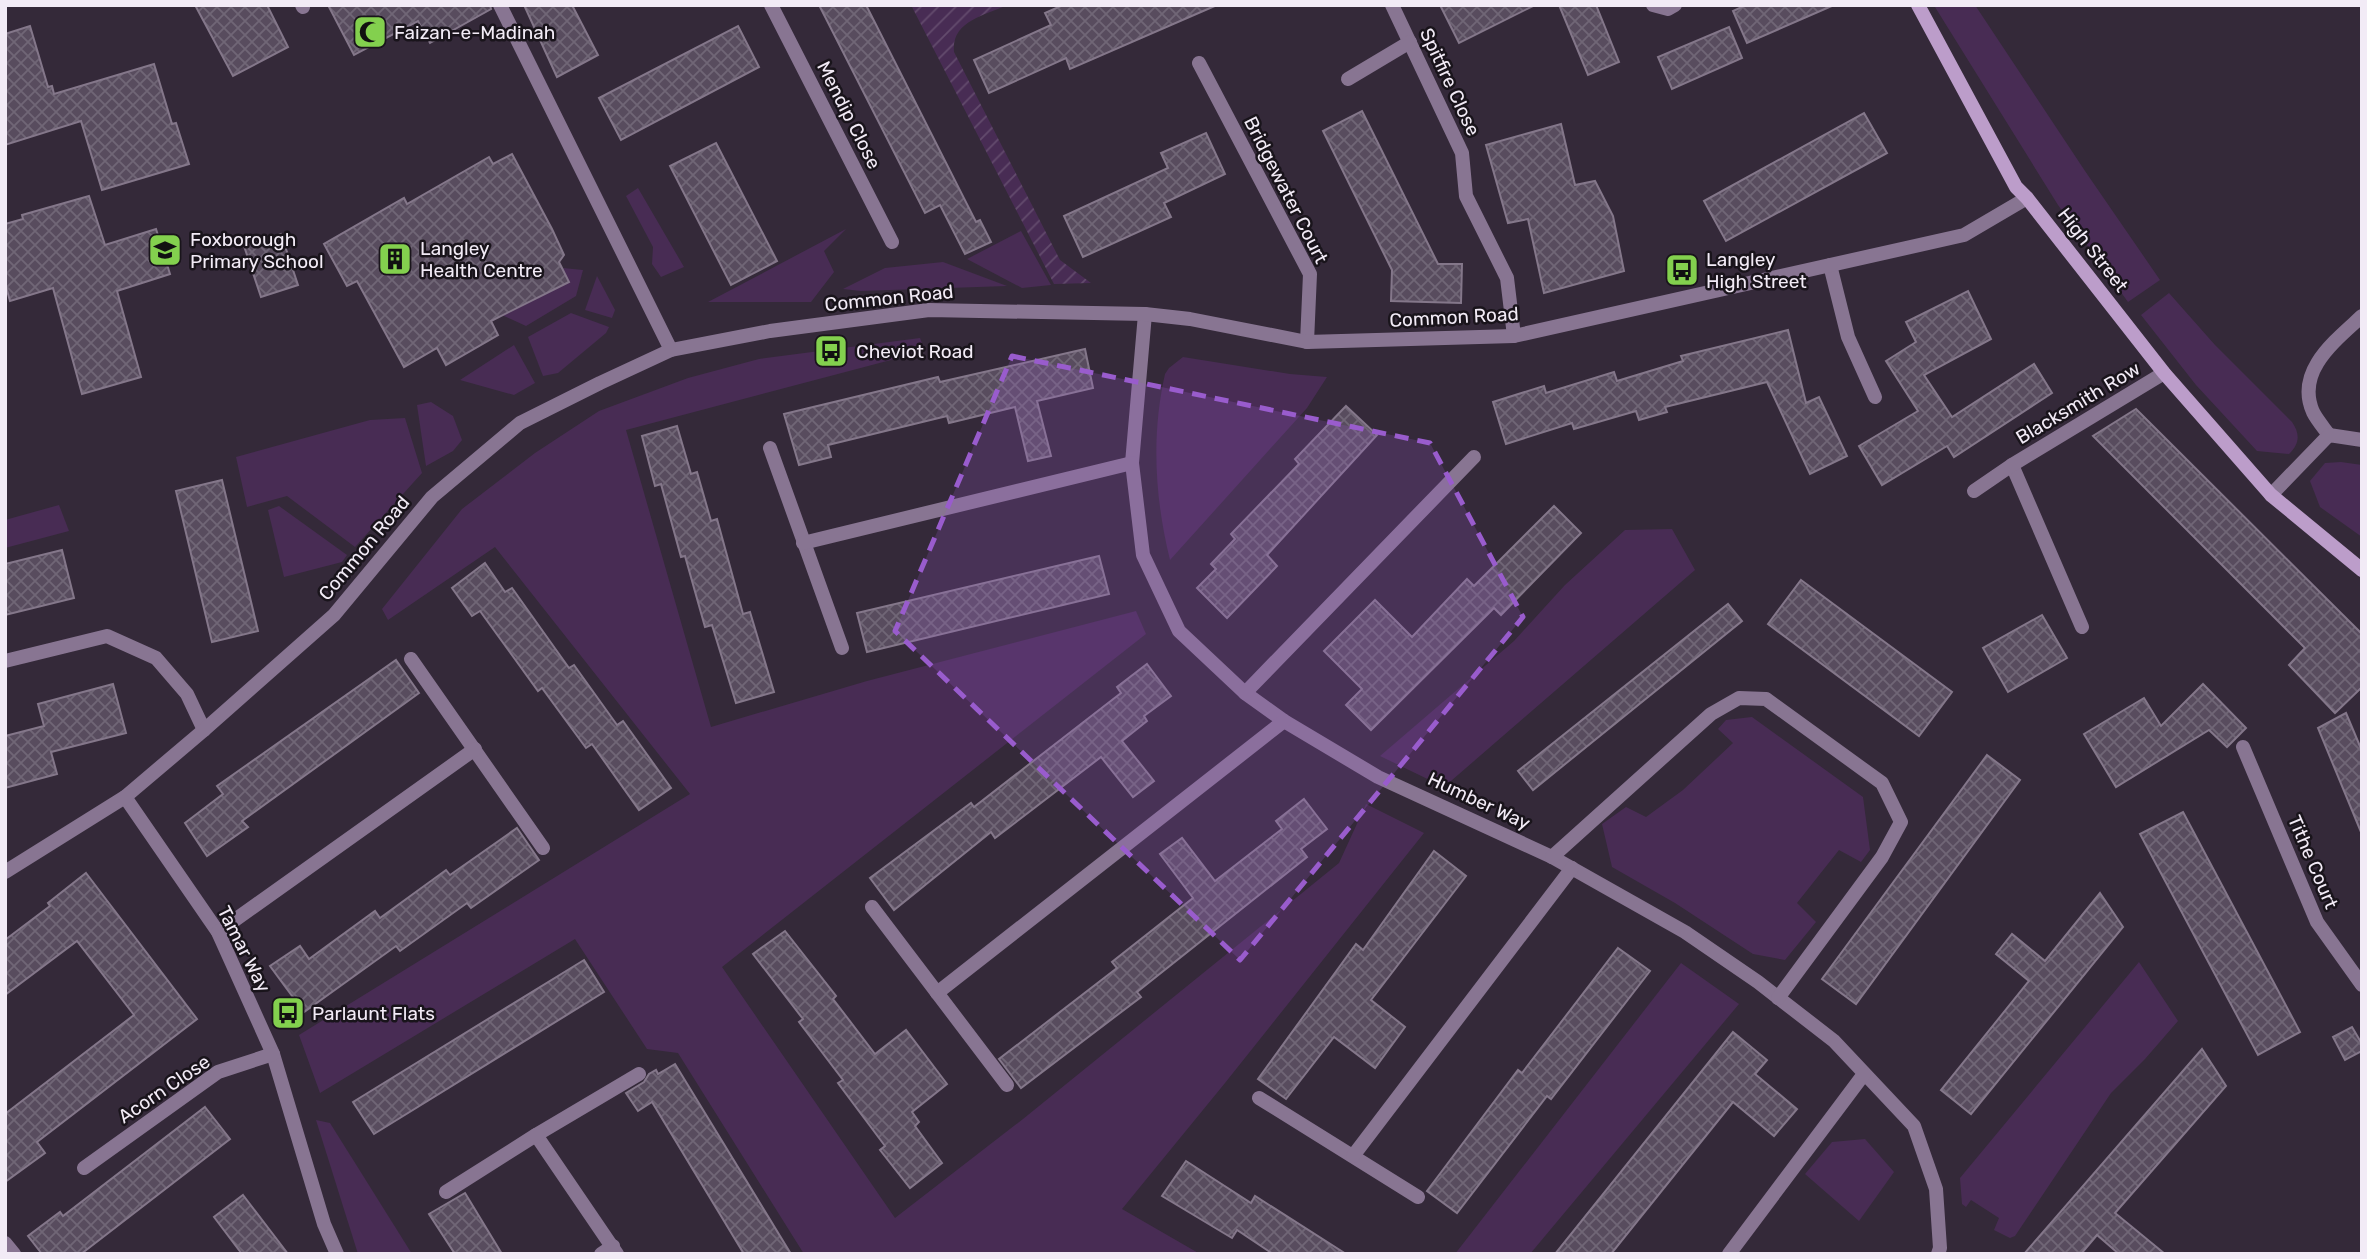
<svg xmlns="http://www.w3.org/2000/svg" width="2367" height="1259" viewBox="0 0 2367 1259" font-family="Rubik,sans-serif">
  <defs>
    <pattern id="garden-furrows" width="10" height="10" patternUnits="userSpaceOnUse" patternTransform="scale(1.75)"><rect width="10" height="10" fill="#482c54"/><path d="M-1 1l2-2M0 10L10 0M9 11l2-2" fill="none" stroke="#634b6d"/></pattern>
    <pattern id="building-cross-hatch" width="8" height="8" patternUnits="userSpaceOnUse" patternTransform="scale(1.75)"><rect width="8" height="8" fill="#584c5e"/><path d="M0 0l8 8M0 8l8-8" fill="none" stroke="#706676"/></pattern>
  </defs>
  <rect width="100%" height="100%" fill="#342939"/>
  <g fill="#482c54">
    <polygon points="1937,5 1975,5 2085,171 2160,280 2128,302 2058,205 1935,7"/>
    <polygon points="638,188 684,267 661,277 652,264 653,247 626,196"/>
    <polygon points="846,229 824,251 834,272 811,302 708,302"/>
    <polygon points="1021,231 1051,285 1022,288 967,259"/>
    <polygon points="943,262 1007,286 861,291 843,289 885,268"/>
    <polygon points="563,268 583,270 576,296 526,326 502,315 569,282"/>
    <polygon points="597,276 615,310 612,318 585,310"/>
    <path d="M2169 293 2215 345 2292 422C2300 434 2300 443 2289 454L2257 451 2196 385 2141 315Z"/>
    <polygon points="571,313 609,327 606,333 558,373 543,376 528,337"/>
    <polygon points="920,338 925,351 626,430 711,727 867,681 1136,611 1146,634 722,967 895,1218 1023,1119 1339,863 1366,804 1424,833 1225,1083 1122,1209 1200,1254 804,1254 678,1053 647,1049 575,939 320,1093 299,1035 690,794 495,547 388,620 382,609 462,509 535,453 599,411 688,378 759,359"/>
    <polygon points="514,345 535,383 514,395 460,380"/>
    <path d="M1183 357 1290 374 1327 377 1307 408 1170 560C1155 499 1151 436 1165 374L1169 368Z"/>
    <polygon points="431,402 453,416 462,440 453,451 426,466 417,405"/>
    <polygon points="405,418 422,473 355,547 287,496 247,507 236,457 370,420"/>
    <polygon points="2341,462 2362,465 2362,537 2320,507 2310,481 2325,463"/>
    <polygon points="59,505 69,531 5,548 5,520"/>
    <polygon points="279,506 347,555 342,562 284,577 268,510"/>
    <polygon points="1672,529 1695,570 1444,787 1380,756 1514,641 1565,585 1625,530"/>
    <polygon points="1752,717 1863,797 1870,850 1861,862 1839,850 1797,903 1816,922 1785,960 1753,954 1675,903 1612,867 1602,824 1626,807 1646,817 1683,790 1733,743 1718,729 1726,720"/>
    <polygon points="2139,962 2178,1021 2145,1059 2111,1093 2015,1236 2010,1238 1994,1230 1999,1218 1971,1200 1966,1207 1962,1204 1960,1178"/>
    <polygon points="1681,963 1739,1004 1530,1254 1455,1254"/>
    <polygon points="316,1120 330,1123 412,1254 358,1254"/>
    <polygon points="1865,1139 1894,1172 1859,1221 1805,1174 1832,1142"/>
  </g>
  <path fill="url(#garden-furrows)" d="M911 5H1007C984 16 951 21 954 52L1060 260 1091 283 1054 284Z"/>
  <g fill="url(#building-cross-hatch)" stroke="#84778a" stroke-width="2">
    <polygon points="195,5 267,5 288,47 233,76"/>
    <polygon points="328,5 490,5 491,9 430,43 418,21 354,55"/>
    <polygon points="524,5 572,5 598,55 557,77"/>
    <polygon points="819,5 866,5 976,222 980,220 991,242 965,254 940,205 925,213"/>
    <polygon points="1063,5 1217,5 1070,69 1066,58 989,93 974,60 1051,25 1045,13"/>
    <polygon points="1440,5 1535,5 1459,43"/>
    <polygon points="1559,5 1596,5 1619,62 1588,75"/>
    <polygon points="1746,5 1834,5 1747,43 1733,11"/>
    <polygon points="30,26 48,87 52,86 54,94 154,64 172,124 176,123 189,164 102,190 81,121 5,145 5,34"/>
    <polygon points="738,26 759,67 621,140 599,98"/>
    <polygon points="1729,27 1742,58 1672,89 1658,57"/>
    <polygon points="1362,111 1438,264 1462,264 1461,303 1391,301 1392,270 1323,131"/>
    <polygon points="1864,113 1887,153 1726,241 1704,201"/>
    <polygon points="1561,124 1575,185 1595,181 1613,216 1624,271 1544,293 1528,219 1508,223 1486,145"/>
    <polygon points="1206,133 1225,174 1164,203 1171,217 1083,257 1064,216 1168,168 1161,153"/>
    <polygon points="716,143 777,261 731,285 670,166"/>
    <polygon points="512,154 552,229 564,255 559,262 569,282 491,321 498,335 446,365 437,348 404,367 357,281 347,286 324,244 404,198 407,204 489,157 493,164"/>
    <polygon points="89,196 105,245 156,229 170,274 117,291 141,377 82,394 53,288 10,301 5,283 5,224 23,219 22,215"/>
    <polygon points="281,234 298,285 261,297 244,246"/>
    <polygon points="1968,291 1991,339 1924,375 1952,417 2034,364 2052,393 1954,457 1947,446 1882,485 1859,446 1918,411 1886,361 1916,342 1906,322"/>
    <polygon points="1788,330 1806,403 1819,397 1847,456 1810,474 1767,382 1665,407 1667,412 1639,420 1636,411 1574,429 1572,423 1506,444 1493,402 1544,386 1546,393 1614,372 1617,381 1683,361 1681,356"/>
    <polygon points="1085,349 1093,388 1037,401 1051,456 1028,461 1015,407 949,423 947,416 828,445 831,457 799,465 784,414 938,377 940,382"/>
    <polygon points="1346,406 1377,435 1267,555 1277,566 1227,618 1197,588 1216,569 1211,564 1235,539 1231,534 1299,464 1295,459"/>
    <polygon points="2136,409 2362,634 2362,687 2335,713 2289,665 2305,648 2093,436"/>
    <polygon points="677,426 691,474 697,472 711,521 717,519 743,614 750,612 774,692 736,703 712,625 705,627 685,556 681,557 661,484 655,486 642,436"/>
    <polygon points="222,480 258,631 212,642 176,491"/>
    <polygon points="1554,506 1581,533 1501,615 1494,608 1371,730 1346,705 1362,689 1324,651 1375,600 1412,637 1467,579 1474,586"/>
    <polygon points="62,550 74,598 5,615 5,564"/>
    <polygon points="1099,556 1109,594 867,652 857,613"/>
    <polygon points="485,563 505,592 512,588 569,668 574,665 617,725 623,721 671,788 639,810 592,744 586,748 542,688 538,691 480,611 472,616 452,588"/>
    <polygon points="1801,580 1952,692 1919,736 1768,624"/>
    <polygon points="1728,604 1742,621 1533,790 1518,771"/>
    <polygon points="2042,615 2067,658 2008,692 1983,648"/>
    <polygon points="396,660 419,693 242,821 248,827 207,856 185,823 223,794 217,786"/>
    <polygon points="1147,664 1171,696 1144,716 1147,721 1122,741 1154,781 1133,797 1101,757 995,838 991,832 894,910 870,878 971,803 974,807 1121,693 1117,687"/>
    <polygon points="113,684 126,733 51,752 57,774 5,788 5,736 44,726 38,704"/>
    <polygon points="2203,684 2246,728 2227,747 2209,730 2116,787 2084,734 2144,698 2161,726"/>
    <polygon points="2346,713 2362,751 2361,832 2318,728"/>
    <polygon points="1987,755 2020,780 1856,1004 1822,979"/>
    <polygon points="1304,799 1327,829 1301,849 1307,857 1137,992 1141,997 1021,1088 999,1059 1117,968 1112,962 1193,898 1160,854 1182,838 1215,881 1282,829 1276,821"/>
    <polygon points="2183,812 2300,1032 2258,1055 2140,834"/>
    <polygon points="517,828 539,860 471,908 467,903 400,951 396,946 304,1012 270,966 300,946 309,959 375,911 380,918 446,870 450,875"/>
    <polygon points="1434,851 1466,876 1371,1000 1405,1027 1375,1068 1334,1037 1286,1099 1258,1079 1356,944 1363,950"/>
    <polygon points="86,873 197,1019 37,1142 45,1153 5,1182 5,1114 134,1015 77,941 5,995 5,940 50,906 48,903"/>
    <polygon points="2100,893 2123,927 1971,1114 1941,1090 2029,981 1996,954 2012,934 2045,961"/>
    <polygon points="785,931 836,996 833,999 875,1054 906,1030 947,1084 912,1112 919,1122 915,1126 942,1163 910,1188 880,1150 885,1146 838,1083 843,1080 799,1022 803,1019 753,954"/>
    <polygon points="1618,948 1650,971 1551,1099 1547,1096 1457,1213 1427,1191 1518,1070 1522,1073"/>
    <polygon points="584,960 604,992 374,1134 353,1102"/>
    <polygon points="2352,1027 2362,1044 2362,1051 2345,1060 2333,1037"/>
    <polygon points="1733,1032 1767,1060 1755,1074 1797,1109 1774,1136 1733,1102 1611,1254 1555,1254"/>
    <polygon points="2202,1049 2226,1086 2115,1213 2165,1254 2119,1254 2097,1235 2081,1254 2024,1254"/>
    <polygon points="675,1064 791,1254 744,1254 652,1102 638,1111 626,1093 644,1082 649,1074 656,1070 658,1074"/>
    <polygon points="205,1107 230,1139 81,1254 42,1254 28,1236 60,1212 63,1216"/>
    <polygon points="1186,1161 1251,1203 1255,1196 1346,1254 1273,1254 1237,1230 1232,1238 1162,1196"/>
    <polygon points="465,1193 502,1254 455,1254 429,1214"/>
    <polygon points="243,1195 288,1254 242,1254 214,1217"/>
  </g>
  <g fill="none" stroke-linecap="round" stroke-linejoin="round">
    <g stroke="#887592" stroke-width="14">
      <polyline points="302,5 303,7"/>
      <polyline points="500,5 671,350"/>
      <polyline points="771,5 892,242"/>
      <polyline points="1392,5 1462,153 1466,196 1507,278 1514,336"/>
      <polyline points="1653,5 1668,9 1675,5"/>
      <polyline points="1199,63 1310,274 1307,342"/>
      <polyline points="1348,79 1410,42"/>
      <polyline points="1830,265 1848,337 1875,397"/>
      <polyline points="1145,314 1132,463 1143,555 1179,631 1245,693 1284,721 1378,777 1552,857 1685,932 1758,982 1834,1041 1914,1126 1936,1189 1940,1248 1938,1254"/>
      <path d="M2329 435C2324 428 2317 420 2313 412 2295 371 2335 341 2362 316"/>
      <polyline points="770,448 842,648"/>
      <polyline points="2012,465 2082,627"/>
      <polyline points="1974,491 2012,465 2164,373"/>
      <polyline points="2271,495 2329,435 2362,440"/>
      <polyline points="803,543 1132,463"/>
      <polyline points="411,659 543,848"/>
      <polyline points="5,661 107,636 156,658 187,694 204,730"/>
      <polyline points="1245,693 1474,457"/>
      <polyline points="2243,747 2317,922 2362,985"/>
      <polyline points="125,797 218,932 273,1054 324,1224 337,1254"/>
      <polyline points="1552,857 1711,714 1739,698 1766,699 1882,783 1901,822 1882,857 1778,998"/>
      <polyline points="5,872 125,797 204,730 334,615 432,497 520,423 600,383 671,350 770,331 929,310 1145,314 1190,319 1307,342 1514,336 1964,235 2027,198"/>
      <polyline points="872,907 1007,1085"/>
      <polyline points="218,932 475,749"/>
      <polyline points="937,993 1284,721"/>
      <polyline points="1259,1098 1418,1197"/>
      <polyline points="536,1135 617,1254"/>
      <polyline points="1353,1156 1572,868"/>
      <polyline points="84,1168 218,1072 273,1054"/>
      <polyline points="446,1192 536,1135 639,1074"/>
      <polyline points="5,1243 14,1254"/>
      <polyline points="601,1254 613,1246"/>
      <polyline points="1729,1254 1864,1074"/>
    </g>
    <polyline stroke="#bc9dca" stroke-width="14" points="1918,5 2016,187 2027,198 2164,373 2271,495 2362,570"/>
  </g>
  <path fill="#995ccd" fill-opacity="0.2" stroke="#995ccd" stroke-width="5" stroke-dasharray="14 9" stroke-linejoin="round" d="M1012 356 1430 443 1523 617 1240 960 895 631Z"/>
  <defs>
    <symbol id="mosque-square" viewBox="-11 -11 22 22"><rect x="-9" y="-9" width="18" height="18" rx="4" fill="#83d04e" stroke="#19141b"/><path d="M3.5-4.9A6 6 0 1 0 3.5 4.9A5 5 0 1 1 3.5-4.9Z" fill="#111"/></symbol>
    <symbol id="school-square" viewBox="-11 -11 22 22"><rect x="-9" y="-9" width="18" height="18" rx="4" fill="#83d04e" stroke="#19141b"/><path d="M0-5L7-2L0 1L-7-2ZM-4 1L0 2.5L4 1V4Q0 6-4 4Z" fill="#111"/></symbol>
    <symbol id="building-square" viewBox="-11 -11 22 22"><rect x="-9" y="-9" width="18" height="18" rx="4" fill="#83d04e" stroke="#19141b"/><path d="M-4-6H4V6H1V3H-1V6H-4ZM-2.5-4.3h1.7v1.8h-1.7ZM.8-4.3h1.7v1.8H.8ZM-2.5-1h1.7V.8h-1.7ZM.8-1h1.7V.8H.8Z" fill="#111"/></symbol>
    <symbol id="bus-square" viewBox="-11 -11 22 22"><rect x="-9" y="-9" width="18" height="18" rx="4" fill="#83d04e" stroke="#19141b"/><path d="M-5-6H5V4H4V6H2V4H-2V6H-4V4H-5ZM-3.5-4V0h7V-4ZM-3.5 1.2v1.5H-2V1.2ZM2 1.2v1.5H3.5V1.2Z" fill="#111"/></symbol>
  </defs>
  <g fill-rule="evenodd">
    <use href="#mosque-square" x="351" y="13" width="38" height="38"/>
    <use href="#school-square" x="146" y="231" width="38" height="38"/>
    <use href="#building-square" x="376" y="240" width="38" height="38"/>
    <use href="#bus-square" x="1663" y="251" width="38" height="38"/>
    <use href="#bus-square" x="812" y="332" width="38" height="38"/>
    <use href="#bus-square" x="269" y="994" width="38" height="38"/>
  </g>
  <g text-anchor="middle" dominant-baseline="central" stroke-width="5" stroke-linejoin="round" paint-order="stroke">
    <g font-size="19" fill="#f2ebf6" stroke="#19141b" text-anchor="start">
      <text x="394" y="32">Faizan-e-Madinah</text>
      <text x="190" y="239">Foxborough<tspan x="190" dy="22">Primary School</tspan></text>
      <text x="420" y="248">Langley<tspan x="420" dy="22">Health Centre</tspan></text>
      <text x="1706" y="259">Langley<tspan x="1706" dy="22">High Street</tspan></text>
      <text x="856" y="351">Cheviot Road</text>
      <text x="312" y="1013">Parlaunt Flats</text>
    </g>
    <g font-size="19" fill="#f2ebf6" stroke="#19141b">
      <text transform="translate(1450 82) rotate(65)">Spitfire Close</text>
      <text transform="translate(849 115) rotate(63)">Mendip Close</text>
      <text transform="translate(1286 190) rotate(63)">Bridgewater Court</text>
      <text transform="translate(2093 250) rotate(52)">High Street</text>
      <text transform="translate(889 298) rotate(-6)">Common Road</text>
      <text transform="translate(1454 317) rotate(-3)">Common Road</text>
      <text transform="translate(2078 403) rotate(-31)">Blacksmith Row</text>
      <text transform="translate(364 548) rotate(-50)">Common Road</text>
      <text transform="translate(1479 801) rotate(25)">Humber Way</text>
      <text transform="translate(2313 862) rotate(67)">Tithe Court</text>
      <text transform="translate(244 949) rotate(63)">Tamar Way</text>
      <text transform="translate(164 1089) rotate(-34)">Acorn Close</text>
    </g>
  </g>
  <rect width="2367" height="1259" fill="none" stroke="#f2ebf6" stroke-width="14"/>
</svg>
